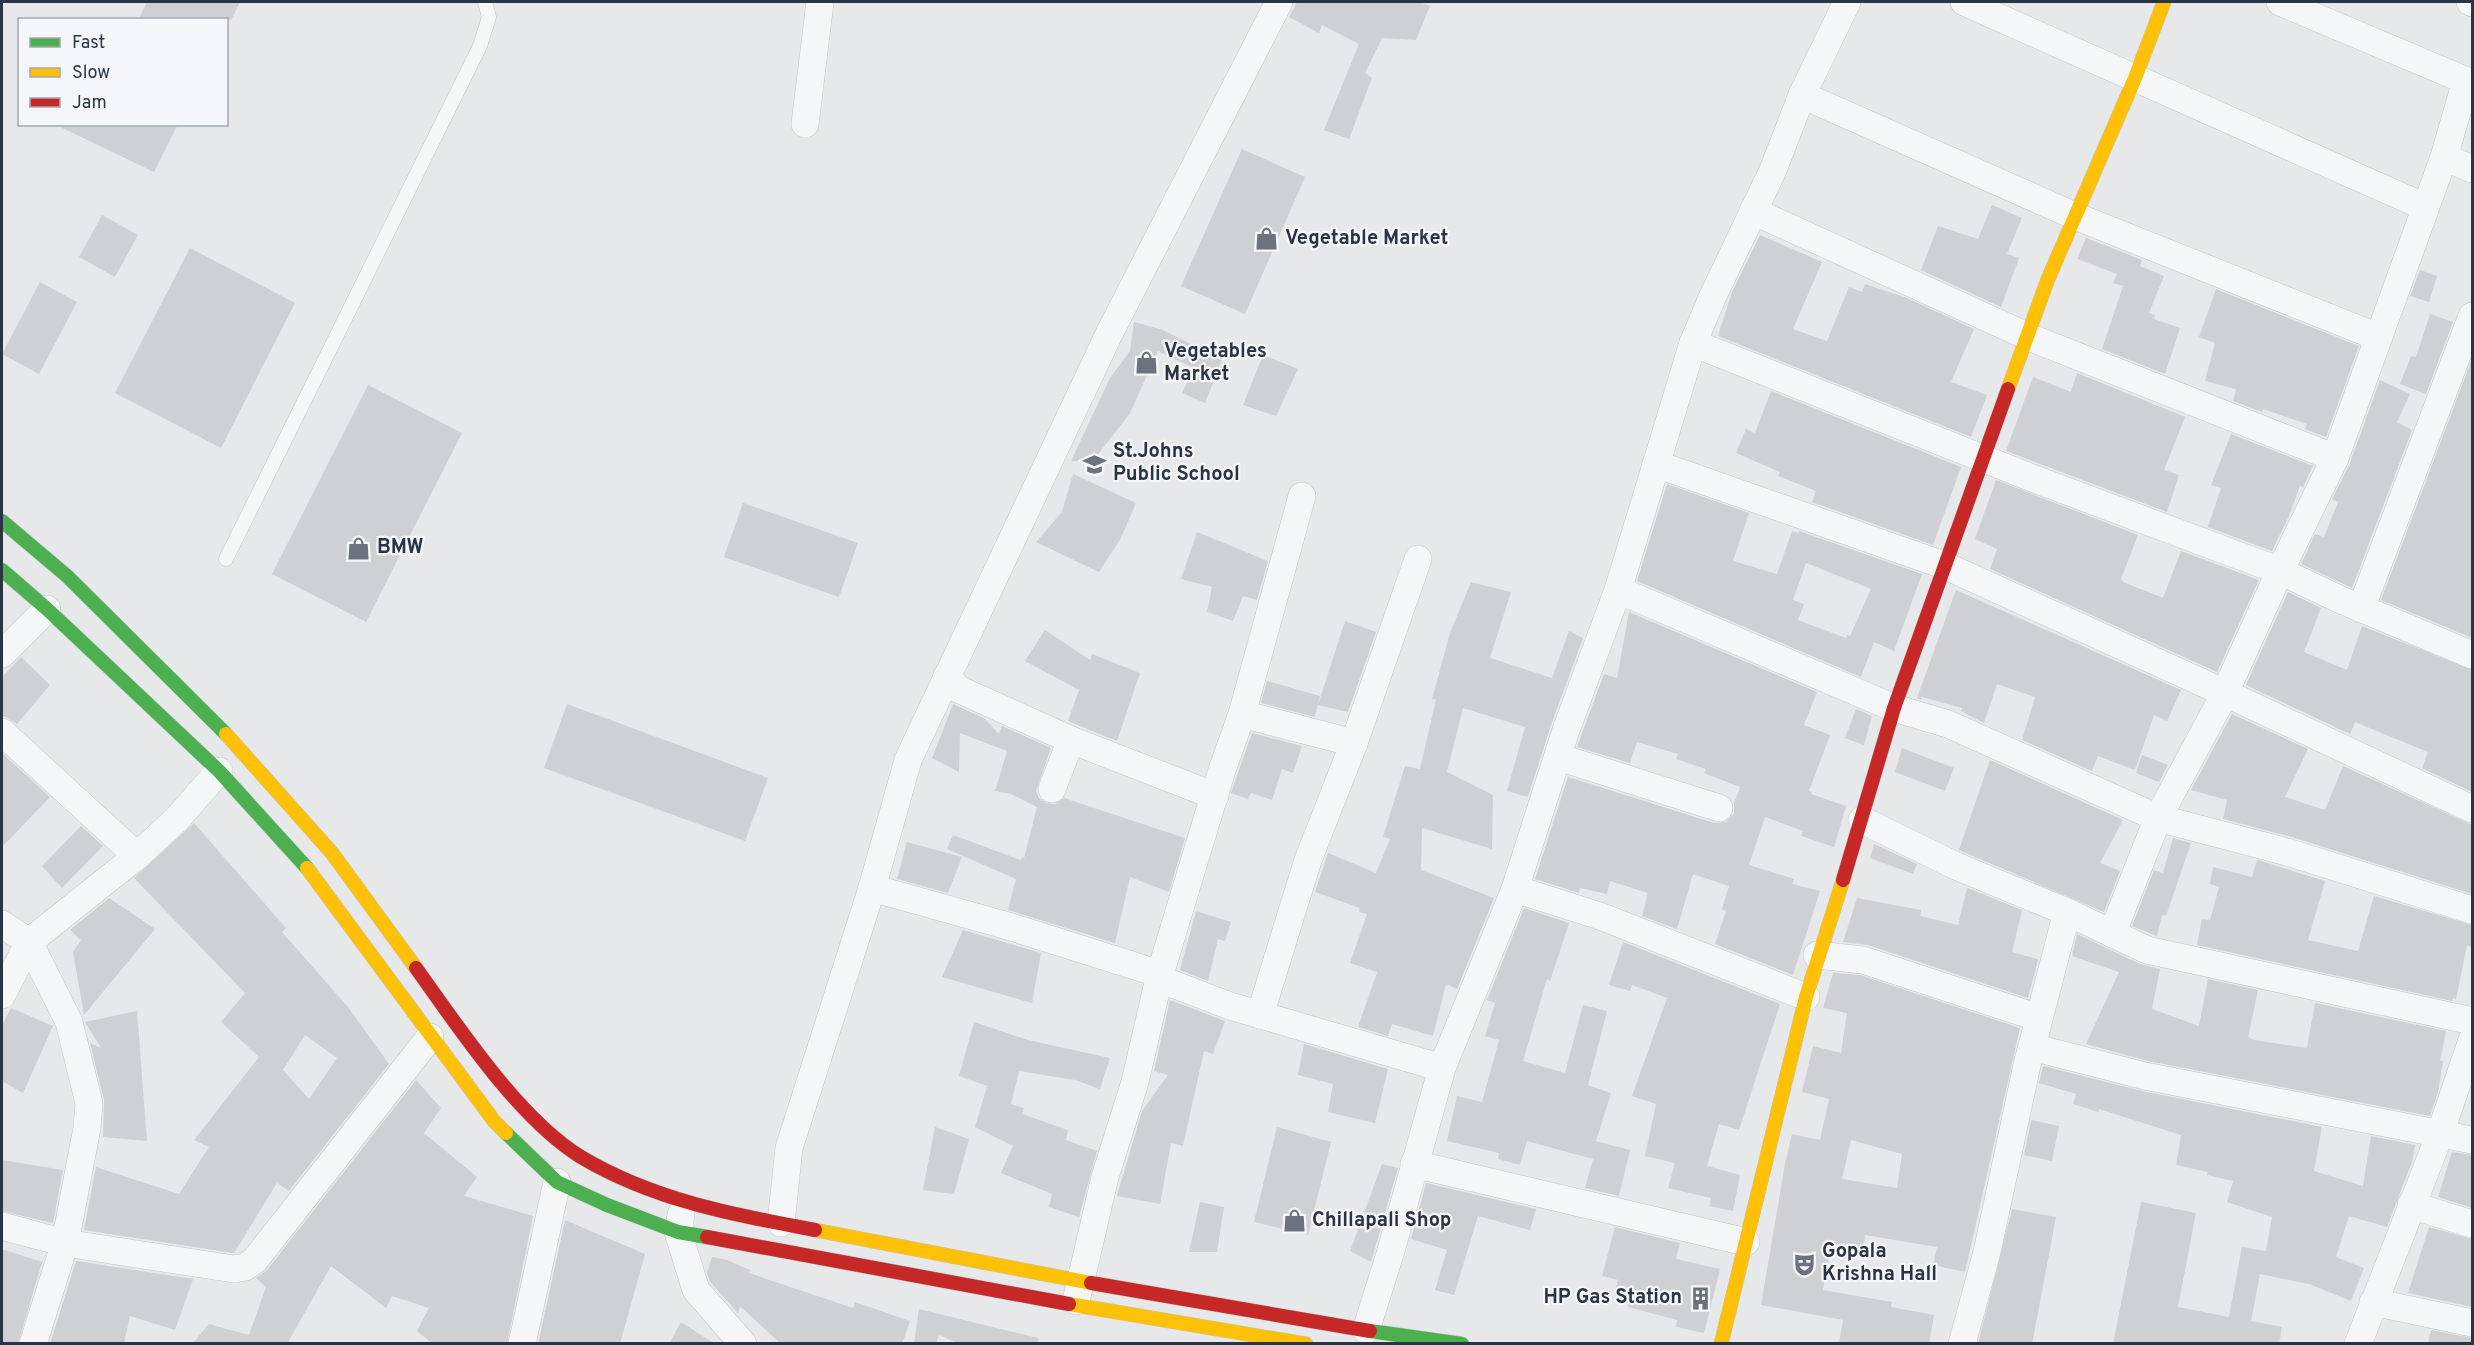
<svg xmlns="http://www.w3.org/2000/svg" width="2474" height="1345" viewBox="0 0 2474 1345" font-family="Overpass,sans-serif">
  <rect width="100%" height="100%" fill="#e6e8ea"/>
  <g fill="#ced0d3" fill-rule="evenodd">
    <polygon points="147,2 240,2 231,20 138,20"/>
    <polygon points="1297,2 1419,2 1430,6 1416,40 1382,38 1365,73 1372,78 1349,139 1324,130 1359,44 1322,25 1319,33 1289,17"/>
    <polygon points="54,124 178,124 154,172"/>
    <polygon points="1242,149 1305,177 1245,314 1181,286"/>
    <polygon points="1992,205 2022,218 2007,254 2019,258 2001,307 1921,270 1938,226 1978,239"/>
    <polygon points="102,215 138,235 115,277 79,257"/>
    <polygon points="1760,235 1822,262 1793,329 1827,341 1849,287 1862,292 1865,284 1907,298 1974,329 1951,382 1987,395 1971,437 1718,336 1732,292"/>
    <polygon points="2086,238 2142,260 2140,266 2164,276 2149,313 2155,315 2154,319 2180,328 2165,374 2102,349 2123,286 2113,283 2117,274 2077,259"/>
    <polygon points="190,248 295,303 221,448 115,393"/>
    <polygon points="2420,270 2437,276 2429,302 2410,296"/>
    <polygon points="40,282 77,302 39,374 2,354"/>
    <polygon points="2216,289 2359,346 2326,437 2305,429 2307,424 2263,409 2262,412 2233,401 2236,389 2205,381 2215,343 2199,337"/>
    <polygon points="2430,314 2453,322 2426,394 2400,384 2411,356 2416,357"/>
    <polygon points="1134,322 1163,330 1222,360 1205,403 1182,393 1194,368 1158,351 1130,413 1092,462 1071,461 1110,378 1130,351"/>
    <polygon points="1263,355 1298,369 1276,416 1243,405"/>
    <polygon points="2472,359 2472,638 2381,600"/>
    <polygon points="2077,373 2185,417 2164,470 2179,475 2167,512 2006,451 2033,377 2071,392"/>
    <polygon points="2380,380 2410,394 2397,422 2412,430 2352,588 2301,564 2315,534 2324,537 2338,502 2332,499 2350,463"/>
    <polygon points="368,385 462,433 366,622 272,574"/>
    <polygon points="1771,391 1961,467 1933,545 1812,502 1816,491 1778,476 1780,472 1736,453 1746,429 1755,433"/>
    <polygon points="2231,434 2313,466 2303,487 2300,486 2289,516 2272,551 2208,527 2221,488 2211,485"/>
    <polygon points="1073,474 1136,503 1121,538 1099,572 1036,542 1062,512"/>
    <polygon points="1996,480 2138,535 2121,579 2123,582 2163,598 2181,551 2259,580 2217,672 1990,569 1997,549 1975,539"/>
    <path d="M1667 484 1749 513 1733 561 1777 574 1792 531 1798 533 1799 531 1922 574 1894 651 1874 642 1861 677 1637 581ZM1806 563 1871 589 1850 636 1847 635 1846 638 1798 620 1804 604 1793 600Z"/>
    <polygon points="743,503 858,543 839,597 724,557"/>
    <polygon points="1197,532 1268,561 1257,600 1243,596 1233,621 1207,612 1212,587 1181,579"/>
    <polygon points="1471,582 1511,592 1490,658 1552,678 1569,631 1583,638 1551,725 1528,797 1507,791 1525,727 1463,708 1447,772 1493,795 1492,849 1422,828 1421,870 1494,898 1457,989 1446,984 1433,1036 1392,1024 1388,1036 1358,1027 1377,972 1350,963 1367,914 1359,912 1360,908 1315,892 1328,853 1376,873 1390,839 1383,837 1405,766 1420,769 1436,700 1432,699 1450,633"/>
    <polygon points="1956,590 2181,690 2167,721 2154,715 2135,770 2098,756 2092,771 2022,740 2035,697 1997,684 1984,723 1961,711 1962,708 1922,697 1921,700 1917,698"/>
    <polygon points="2288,592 2321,608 2304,652 2347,670 2362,626 2472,670 2472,792 2422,768 2428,752 2355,722 2350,734 2246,685"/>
    <polygon points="1629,612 1817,692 1804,725 1830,735 1809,791 1812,792 1811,794 1846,806 1834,847 1801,836 1803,831 1765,817 1749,865 1794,879 1792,884 1820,891 1793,975 1715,944 1726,911 1722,909 1729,886 1693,874 1677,929 1642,916 1648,893 1610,881 1607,894 1580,888 1579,893 1535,879 1568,777 1714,823 1726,822 1734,813 1734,803 1740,787 1704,773 1706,769 1676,759 1678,754 1637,742 1630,763 1577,747 1604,674 1617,678"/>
    <polygon points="1345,621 1376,632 1348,712 1318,705"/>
    <polygon points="1045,630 1090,660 1092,654 1140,673 1117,741 1068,721 1079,690 1025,661"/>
    <polygon points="21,657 50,685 17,724 6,717 2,717 2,677"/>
    <polygon points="1267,681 1320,696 1315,717 1261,703"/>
    <polygon points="567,704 768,778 745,841 544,768"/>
    <polygon points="953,704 985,719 999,734 1002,726 1051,748 1036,791 1039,798 1046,803 1055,804 1064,798 1185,838 1169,892 1130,877 1115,943 1008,910 1016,879 947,849 953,835 1021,860 1022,857 1024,858 1037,807 1011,794 995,791 1007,751 960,733 959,772 932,758"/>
    <polygon points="1856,709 1872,716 1864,745 1845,738"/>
    <polygon points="2232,714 2308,749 2285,797 2325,810 2343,766 2472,825 2472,894 2292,837 2223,819 2227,800 2191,790"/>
    <polygon points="1252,733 1302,746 1293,773 1282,769 1272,800 1251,793 1248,799 1231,793"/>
    <polygon points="1902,748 1954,768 1945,791 1895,772"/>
    <polygon points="2,753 50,797 2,847"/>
    <polygon points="2142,755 2168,765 2159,782 2136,773"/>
    <polygon points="1990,760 2123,820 2100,863 2120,871 2104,912 1959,850"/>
    <path d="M194 823 286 928 282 932 348 1007 389 1064 289 1191 277 1183 234 1253 84 1230 96 1167 179 1194 209 1147 194 1140 259 1057 221 1022 245 993 134 878ZM305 1035 337 1058 309 1099 283 1070Z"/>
    <polygon points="81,826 103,846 62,888 42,866"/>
    <polygon points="2173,838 2191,843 2166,916 2162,915 2157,936 2132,926 2154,870 2163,873"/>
    <polygon points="907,842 962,857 948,893 897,879"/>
    <polygon points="1874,844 1917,864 1913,874 1870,858"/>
    <polygon points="2257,860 2325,881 2308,940 2358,951 2374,896 2472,925 2472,947 2467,945 2456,999 2453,998 2452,1001 2197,945 2202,919 2210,920 2219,887 2210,884 2213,867 2252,877"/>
    <polygon points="1967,888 2022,910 2012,952 2038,959 2028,998 1868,945 1843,942 1857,898 1921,910 1920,916 1958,925"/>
    <polygon points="109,898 155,929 84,1015 73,952 81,940 70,930"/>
    <polygon points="1524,908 1569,923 1550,981 1547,979 1523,1061 1565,1073 1583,1005 1607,1011 1588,1085 1611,1093 1596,1141 1630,1150 1619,1196 1585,1188 1593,1159 1527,1141 1520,1165 1498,1159 1499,1153 1447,1141 1457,1096 1482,1102 1499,1040 1485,1036 1495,1003 1487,1000"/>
    <polygon points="1196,911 1231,922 1225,941 1218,939 1208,981 1180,970"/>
    <polygon points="963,930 1041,953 1032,1003 942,977"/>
    <polygon points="2077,934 2140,964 2160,969 2152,1009 2199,1026 2208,979 2258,990 2248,1037 2254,1040 2307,1048 2315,1003 2446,1031 2440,1061 2443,1061 2438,1092 2430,1116 2148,1061 2086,1044 2119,972 2072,956"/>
    <polygon points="1623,942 1780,1004 1739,1130 1719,1124 1707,1166 1740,1175 1733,1211 1709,1206 1711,1198 1668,1188 1675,1163 1645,1156 1656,1104 1632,1096 1667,998 1632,985 1630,991 1609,985"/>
    <path d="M1833 973 1860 975 2020 1028 1965 1272 1933 1265 1937 1247 1865 1235 1861 1256 1830 1251 1823 1290 1892 1302 1891 1307 1934 1315 1929 1344H1839L1843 1320 1761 1305 1785 1164 1792 1134 1820 1140 1829 1099 1802 1092 1813 1046 1841 1053 1847 1013 1823 1008ZM1851 1140 1902 1154 1897 1188 1842 1179Z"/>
    <polygon points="1170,1000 1225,1021 1213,1054 1204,1051 1183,1146 1171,1143 1160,1204 1117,1196 1142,1111 1168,1075 1154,1071"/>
    <polygon points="11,1008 53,1026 23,1093 2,1081 2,1025"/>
    <polygon points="137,1011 147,1141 103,1137 104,1100 90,1043 101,1048 85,1022"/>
    <polygon points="974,1022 1028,1040 1110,1058 1100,1089 1075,1080 1019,1071 1011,1104 1024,1108 1022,1114 1068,1130 1066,1140 1097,1151 1079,1217 1049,1207 1052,1194 1001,1173 1013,1146 975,1127 987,1086 959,1076"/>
    <polygon points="1304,1044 1388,1069 1375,1123 1328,1112 1333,1084 1298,1075"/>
    <polygon points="2043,1066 2142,1091 2322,1127 2314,1171 2363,1186 2371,1136 2415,1145 2412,1162 2387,1227 2349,1216 2336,1257 2364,1268 2351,1301 2309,1284 2260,1274 2251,1321 2282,1327 2279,1344 2113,1344 2141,1202 2196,1213 2178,1307 2229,1317 2242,1247 2266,1251 2272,1217 2227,1202 2233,1181 2207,1175 2208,1172 2176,1165 2181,1135 2099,1109 2098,1112 2073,1104 2076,1094 2039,1083"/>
    <polygon points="416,1080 441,1108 424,1133 477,1177 464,1196 533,1216 507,1344 433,1344 417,1331 429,1308 392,1296 386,1308 331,1266 287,1344 192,1344 209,1324 249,1335 266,1287 256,1278 267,1270"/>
    <polygon points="2031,1120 2059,1126 2052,1161 2024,1155"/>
    <polygon points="935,1127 969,1139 954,1194 923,1190"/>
    <polygon points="1277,1127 1331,1142 1308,1235 1254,1222"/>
    <polygon points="2452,1152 2472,1155 2472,1208 2438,1197"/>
    <polygon points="2,1160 63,1170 53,1223 2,1211"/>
    <polygon points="1382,1164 1398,1168 1371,1262 1350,1251"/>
    <polygon points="1426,1183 1536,1209 1530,1230 1478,1216 1454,1295 1435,1290 1447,1250 1411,1239"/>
    <polygon points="1200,1202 1224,1207 1217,1252 1189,1252"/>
    <polygon points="2012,1209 2056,1217 2032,1344 1978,1344"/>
    <polygon points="565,1220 645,1254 620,1344 538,1344"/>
    <polygon points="1615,1227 1680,1243 1676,1259 1720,1269 1704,1333 1676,1327 1677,1320 1628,1307 1630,1298 1614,1294 1618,1280 1602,1276"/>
    <polygon points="2429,1227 2472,1239 2472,1307 2408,1293"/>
    <polygon points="2,1249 42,1262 18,1344 2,1344"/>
    <polygon points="712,1257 727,1260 750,1270 749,1273 853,1308 855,1302 910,1321 902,1344 781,1344 740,1306 738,1313 710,1282 707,1273"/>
    <polygon points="76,1261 193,1279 175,1330 130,1316 124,1344 50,1344"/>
    <polygon points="919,1309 1038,1338 1038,1344 959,1344 939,1335 936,1344 914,1344"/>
    <polygon points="681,1322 715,1344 669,1344"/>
    <polygon points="2431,1330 2472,1338 2472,1344 2428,1344"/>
  </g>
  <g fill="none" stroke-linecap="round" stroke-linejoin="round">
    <defs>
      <polyline id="lane" points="226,559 480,46 489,17 485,2"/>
      <g id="street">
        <polyline points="1964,2 2425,207"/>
        <polyline points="2280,2 2472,83"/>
        <polyline points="2470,2 2472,3"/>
        <polyline points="1802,95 2075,216 2378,337"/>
        <polyline points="805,124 820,2"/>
        <polyline points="2444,157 2472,169"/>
        <polyline points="1753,211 2029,337 2335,458"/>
        <polyline points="1693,343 2032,478 2280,571 2339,599 2472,655"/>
        <polyline points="1656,464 1946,566 2225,693 2472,809"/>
        <polyline points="1618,590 1894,708 1948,724 2158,818 2287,852 2472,910"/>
        <polyline points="2361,609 2472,316"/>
        <polyline points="2,654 47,609"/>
        <polyline points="947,676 958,689 1071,740 1215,796"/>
        <polyline points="1242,714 1302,496"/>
        <polyline points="2,732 137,856"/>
        <polyline points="1354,743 1418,559"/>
        <polyline points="1558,757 1719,808"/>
        <polyline points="1052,789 1071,740"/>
        <polyline points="1862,820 1956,866 2067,912 2027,1065 1987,1252 1962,1344"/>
        <polyline points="872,888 1008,926 1160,974 1165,981 1230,1006 1442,1068 1390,1254 1366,1330"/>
        <polyline points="1515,889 1600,916 1806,997"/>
        <polyline points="2067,912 2147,950 2472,1021"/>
        <polyline points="2,924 29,942 69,1022 89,1103 87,1128 65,1243 33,1344"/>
        <polyline points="2112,934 2158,818 2225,693 2280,571 2335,458 2444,157 2466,81"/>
        <polyline points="1817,955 1863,960 2039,1018"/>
        <polyline points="2,995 29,942 137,856 177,819 219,771"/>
        <polyline points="2032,1047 2145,1076 2472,1140"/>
        <polyline points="1442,1068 1515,889 1566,730 1618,590 1693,343 1712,298 1773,170 1802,95 1847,2"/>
        <polyline points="1414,1164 1746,1242"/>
        <polyline points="2411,1205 2472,1224"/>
        <polyline points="681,1215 678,1232 696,1290 743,1344"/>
        <polyline points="781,1223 789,1148 872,888 908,760 1109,334 1279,2"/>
        <polyline points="2,1226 65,1243 234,1269 245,1267 255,1260 430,1037"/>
        <polyline points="1076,1301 1105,1177 1135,1082 1160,974 1222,770 1242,714 1354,743 1308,860 1260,1015"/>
        <polyline points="2373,1302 2472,1323"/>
        <polyline points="522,1344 557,1182"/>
        <polyline points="2358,1344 2440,1134 2472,1040"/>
      </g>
      <g id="fast">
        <polyline points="2,521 67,576 226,734"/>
        <polyline points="2,570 47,609 219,771 307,868"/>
        <polyline points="506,1133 557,1182 607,1205 678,1232 707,1237"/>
        <polyline points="1370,1331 1462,1344"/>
      </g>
      <g id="slow">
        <polyline points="2008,389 2048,279 2135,78 2164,2"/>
        <polyline points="226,734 332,853 416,968"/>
        <polyline points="307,868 494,1121 506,1133"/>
        <polyline points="815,1230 1091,1283"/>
        <polyline points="1069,1304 1306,1344"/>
        <polyline points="1721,1344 1806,997 1843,880"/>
      </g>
      <g id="jam">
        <polyline points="1843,880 1894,708 2008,389"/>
        <path d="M416 968C459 1028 519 1119 581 1157 653 1200 734 1215 815 1230"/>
        <polyline points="707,1237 1069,1304"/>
        <polyline points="1091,1283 1370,1331"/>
      </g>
    </defs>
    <use href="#lane" stroke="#c4c6c8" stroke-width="15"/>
    <use href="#street" stroke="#c4c6c8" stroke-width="28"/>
    <use href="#fast" stroke="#c4c6c8" stroke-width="15"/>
    <use href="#slow" stroke="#c4c6c8" stroke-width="15"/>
    <use href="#jam" stroke="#c4c6c8" stroke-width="15"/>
    <use href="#lane" stroke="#f5f6f7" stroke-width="14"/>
    <use href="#street" stroke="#f5f6f7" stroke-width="27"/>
    <use href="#fast" stroke="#4caf50" stroke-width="14"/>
    <use href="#slow" stroke="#ffc107" stroke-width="14"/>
    <use href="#jam" stroke="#c62828" stroke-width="14"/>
  </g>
  <defs>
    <symbol id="shop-bare" viewBox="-9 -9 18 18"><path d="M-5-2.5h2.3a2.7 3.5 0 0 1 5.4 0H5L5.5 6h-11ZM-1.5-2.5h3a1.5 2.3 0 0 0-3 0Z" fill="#6c737f" stroke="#f4f6f9" stroke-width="2.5" paint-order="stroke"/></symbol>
    <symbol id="school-bare" viewBox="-9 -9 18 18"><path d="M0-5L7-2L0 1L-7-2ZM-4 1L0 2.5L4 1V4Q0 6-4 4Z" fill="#6c737f" stroke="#f4f6f9" stroke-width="2.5" paint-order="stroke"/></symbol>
    <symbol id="theatre-bare" viewBox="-9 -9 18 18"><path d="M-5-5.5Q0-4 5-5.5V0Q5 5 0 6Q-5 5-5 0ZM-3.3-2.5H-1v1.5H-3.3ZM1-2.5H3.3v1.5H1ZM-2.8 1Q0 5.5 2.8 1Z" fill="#6c737f" stroke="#f4f6f9" stroke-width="2.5" paint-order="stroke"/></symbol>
    <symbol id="building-bare" viewBox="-9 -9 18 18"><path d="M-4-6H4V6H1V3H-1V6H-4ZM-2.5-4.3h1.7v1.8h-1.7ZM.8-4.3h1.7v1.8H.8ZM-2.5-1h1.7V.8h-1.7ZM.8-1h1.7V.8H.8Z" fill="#6c737f" stroke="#f4f6f9" stroke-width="2.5" paint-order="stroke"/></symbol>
  </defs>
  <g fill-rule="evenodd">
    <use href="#shop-bare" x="1250" y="222" width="33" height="33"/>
    <use href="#shop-bare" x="1130" y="346" width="33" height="33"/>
    <use href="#school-bare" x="1078" y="448" width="33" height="33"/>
    <use href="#shop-bare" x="342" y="532" width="33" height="33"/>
    <use href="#shop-bare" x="1278" y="1204" width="33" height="33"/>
    <use href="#theatre-bare" x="1788" y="1248" width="33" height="33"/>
    <use href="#building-bare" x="1684" y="1282" width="33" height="33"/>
  </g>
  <g text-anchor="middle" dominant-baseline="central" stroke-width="4.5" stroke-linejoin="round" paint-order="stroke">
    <g font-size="20" font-weight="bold" fill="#2b3445" stroke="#f4f6f9" text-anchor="start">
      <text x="1285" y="239">Vegetable Market</text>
      <text x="1164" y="352">Vegetables<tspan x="1164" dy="23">Market</tspan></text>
      <text x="1113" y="452">St.Johns<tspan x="1113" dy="23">Public School</tspan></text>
      <text x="377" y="548">BMW</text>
      <text x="1312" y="1221">Chillapali Shop</text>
      <text x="1822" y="1252">Gopala<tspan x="1822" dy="23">Krishna Hall</tspan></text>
      <text x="1682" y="1298" text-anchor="end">HP Gas Station</text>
    </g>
  </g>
  <rect width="2474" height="1345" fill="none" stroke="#2b3445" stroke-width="6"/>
  <rect x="18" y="18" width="210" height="108" fill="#f4f6f9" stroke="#a4a8b1" stroke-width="1.5"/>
  <rect x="30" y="38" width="30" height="9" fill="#4caf50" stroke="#a4a8b1" stroke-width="1.5"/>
  <text x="72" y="48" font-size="18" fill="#2b3445">Fast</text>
  <rect x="30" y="68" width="30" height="9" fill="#ffc107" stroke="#a4a8b1" stroke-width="1.5"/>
  <text x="72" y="78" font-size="18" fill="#2b3445">Slow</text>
  <rect x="30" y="98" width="30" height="9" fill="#c62828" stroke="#a4a8b1" stroke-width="1.5"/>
  <text x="72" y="108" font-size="18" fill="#2b3445">Jam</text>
</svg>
